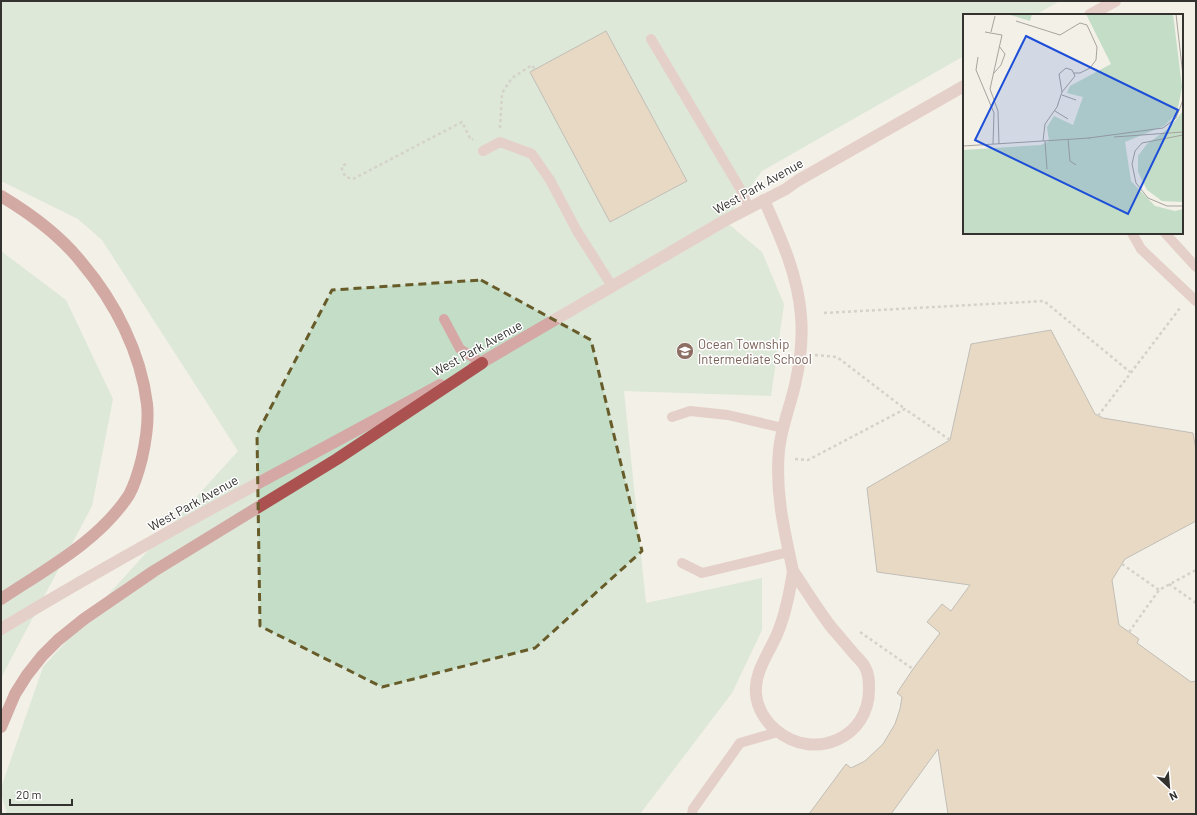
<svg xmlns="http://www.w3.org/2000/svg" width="1197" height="815" viewBox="0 0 1197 815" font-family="Barlow,sans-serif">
  <rect width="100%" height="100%" fill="#f2f0e7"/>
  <g fill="#c3ddc7">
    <polygon points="1,1 1060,1 1035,15 964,15 964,56 762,171 725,221 762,252 784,304 771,396 624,391 646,603 762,578 762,630 732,693 640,814 7,814 1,793 1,788 43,667 238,451 102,240 78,219 1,181"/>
    <polygon points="1,251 66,300 113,399 92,506 3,674 1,679"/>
  </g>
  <g fill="#dabc99" stroke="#86807a">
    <polygon points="606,31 687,181 610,222 530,72"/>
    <polygon points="1051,330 1095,414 1103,418 1193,433 1196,450 1196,521 1125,559 1112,580 1119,625 1139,639 1137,643 1191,682 1196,681 1196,814 948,814 938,749 891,814 809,814 846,764 851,768 865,761 883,744 895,724 900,709 902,697 897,693 913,669 940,633 927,622 942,604 951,611 970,585 877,572 867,488 950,440 971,344"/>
  </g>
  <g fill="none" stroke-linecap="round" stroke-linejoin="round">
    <g stroke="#afaea7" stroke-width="2.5" stroke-dasharray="3 3" stroke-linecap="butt">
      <polyline points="500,128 502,93 512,78 532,65 535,70"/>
      <polyline points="346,164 342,166 342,171 346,177 353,179 462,122 471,140 473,139"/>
      <polyline points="824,313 1044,301 1130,372"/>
      <polyline points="815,355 837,357 905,409"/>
      <polyline points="1098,416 1180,308"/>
      <polyline points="795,459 808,460 905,409 950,440"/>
      <polyline points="1122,564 1159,590"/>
      <polyline points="1169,584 1196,603"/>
      <polyline points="860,632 913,669"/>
      <polyline points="1129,632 1159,590 1196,570"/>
    </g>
    <g stroke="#d5a8a5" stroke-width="10">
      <polyline points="651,39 741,190 749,208"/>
      <polyline points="483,151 500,142 532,154 550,180 577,231 612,286"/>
      <polyline points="1132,233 1141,249 1196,301"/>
      <polyline points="1165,233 1196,267"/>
      <polyline points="444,319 460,349 482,363"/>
      <polyline points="672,417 690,411 728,415 783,428"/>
      <polyline points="682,563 702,573 789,552"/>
      <polyline points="692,814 693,809 740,743 778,732"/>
    </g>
    <g stroke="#d5a8a5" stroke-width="12">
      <path d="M764 200C781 238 798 275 801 316 803 339 800 363 795 385 790 407 781 428 779 450 775 492 784 530 793 571"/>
      <path d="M793 571C806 590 818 610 832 628 840 637 848 647 856 656 859 659 863 663 865 667 869 674 869 681 869 688 870 738 814 762 776 730 766 722 757 708 756 694 754 671 770 652 778 632 786 612 790 591 793 571Z"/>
    </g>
    <g stroke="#d5a8a5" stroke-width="12">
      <polyline points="1090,15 1115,1"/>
      <polyline points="474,367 724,221 786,189 797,181 964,86"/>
      <path d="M1 629C144 542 293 465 440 385"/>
    </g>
    <g stroke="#ab5251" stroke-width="12">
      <path d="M1 196C31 214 60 235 82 263 115 302 141 353 147 404 149 422 146 440 142 458 139 470 135 484 129 495 99 541 46 569 1 599"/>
      <polyline points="1,727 15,694 27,675 42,656 58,640 84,619 154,571 337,459 482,363"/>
    </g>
  </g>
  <path d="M0 0H1197V815H0ZM481 280 591 340 642 551 535 648 382 687 260 626 257 434 332 290Z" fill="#f2f0e7" fill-opacity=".55" fill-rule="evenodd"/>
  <path fill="none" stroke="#675c29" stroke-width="3" stroke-dasharray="8 5" stroke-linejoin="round" d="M481 280 591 340 642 551 535 648 382 687 260 626 257 434 332 290Z"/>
  <defs>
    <symbol id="school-disc" viewBox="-11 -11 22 22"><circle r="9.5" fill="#8d6e63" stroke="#fff"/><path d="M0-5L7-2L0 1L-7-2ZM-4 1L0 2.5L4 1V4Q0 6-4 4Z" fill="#fff"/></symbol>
  </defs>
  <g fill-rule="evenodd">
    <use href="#school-disc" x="675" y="341" width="20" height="20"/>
  </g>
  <g text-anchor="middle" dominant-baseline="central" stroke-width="3" stroke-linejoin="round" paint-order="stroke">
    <g font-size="13" fill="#33322f" stroke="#fff">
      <text transform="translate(758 186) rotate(-29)">West Park Avenue</text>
      <text transform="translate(477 348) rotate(-29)">West Park Avenue</text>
      <text transform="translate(193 503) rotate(-29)">West Park Avenue</text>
    </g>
    <g font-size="13" fill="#785e54" stroke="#fff" text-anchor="start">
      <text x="698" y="344">Ocean Township<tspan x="698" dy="15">Intermediate School</tspan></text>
    </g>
  </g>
  <g transform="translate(963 14)">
    <rect width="220" height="220" fill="#f2f0e7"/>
    <path d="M44 0H69L67 7ZM123 0H210L219 73 214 99 201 112 162 128 168 167 192 192 212 197 220 195V220H0V136L78 131 86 127 84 113 91 102 110 111 120 83 104 79 107 72 148 50ZM220 97V188L199 187 184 176 175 158V142L184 130 206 114Z" fill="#c3ddc7"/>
    <path fill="none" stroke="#a6a49d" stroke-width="1" d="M213 0 220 62M53 7 97 21 117 9 124 11 134 33 133 46 127 54 117 59H111M22 18 39 21 27 75 35 97 36 130M28 18 32 2M15 43 13 56 31 99 30 130M103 54 109 56 112 62 99 78 96 60ZM31 59 38 51 42 40 36 32M99 81 113 86M92 97 105 105M220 121 179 129 172 137 169 150 173 169 185 184 204 192H220M151 123 220 118M126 124 200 114 213 104 220 86M105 125 107 147 113 151M80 127 82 110 94 93 99 78M82 127 84 155M0 132 127 124"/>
    <path fill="#1d4ed8" fill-opacity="0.15" stroke="#1d4ed8" stroke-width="2" d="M63 22 215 96 165 200 12 126Z"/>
    <rect width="220" height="220" fill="none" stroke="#33322f" stroke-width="2"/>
  </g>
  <rect width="1197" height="815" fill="none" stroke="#33322f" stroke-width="4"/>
  <g transform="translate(1169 787) rotate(154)" stroke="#ffffff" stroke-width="3" paint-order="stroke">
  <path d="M0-3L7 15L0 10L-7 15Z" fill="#33322f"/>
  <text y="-6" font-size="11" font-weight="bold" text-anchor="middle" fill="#33322f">N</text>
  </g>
  <path d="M10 799v6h62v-6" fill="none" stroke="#33322f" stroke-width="2"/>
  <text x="16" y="799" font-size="12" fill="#33322f" stroke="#ffffff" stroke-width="3" paint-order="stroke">20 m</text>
</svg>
